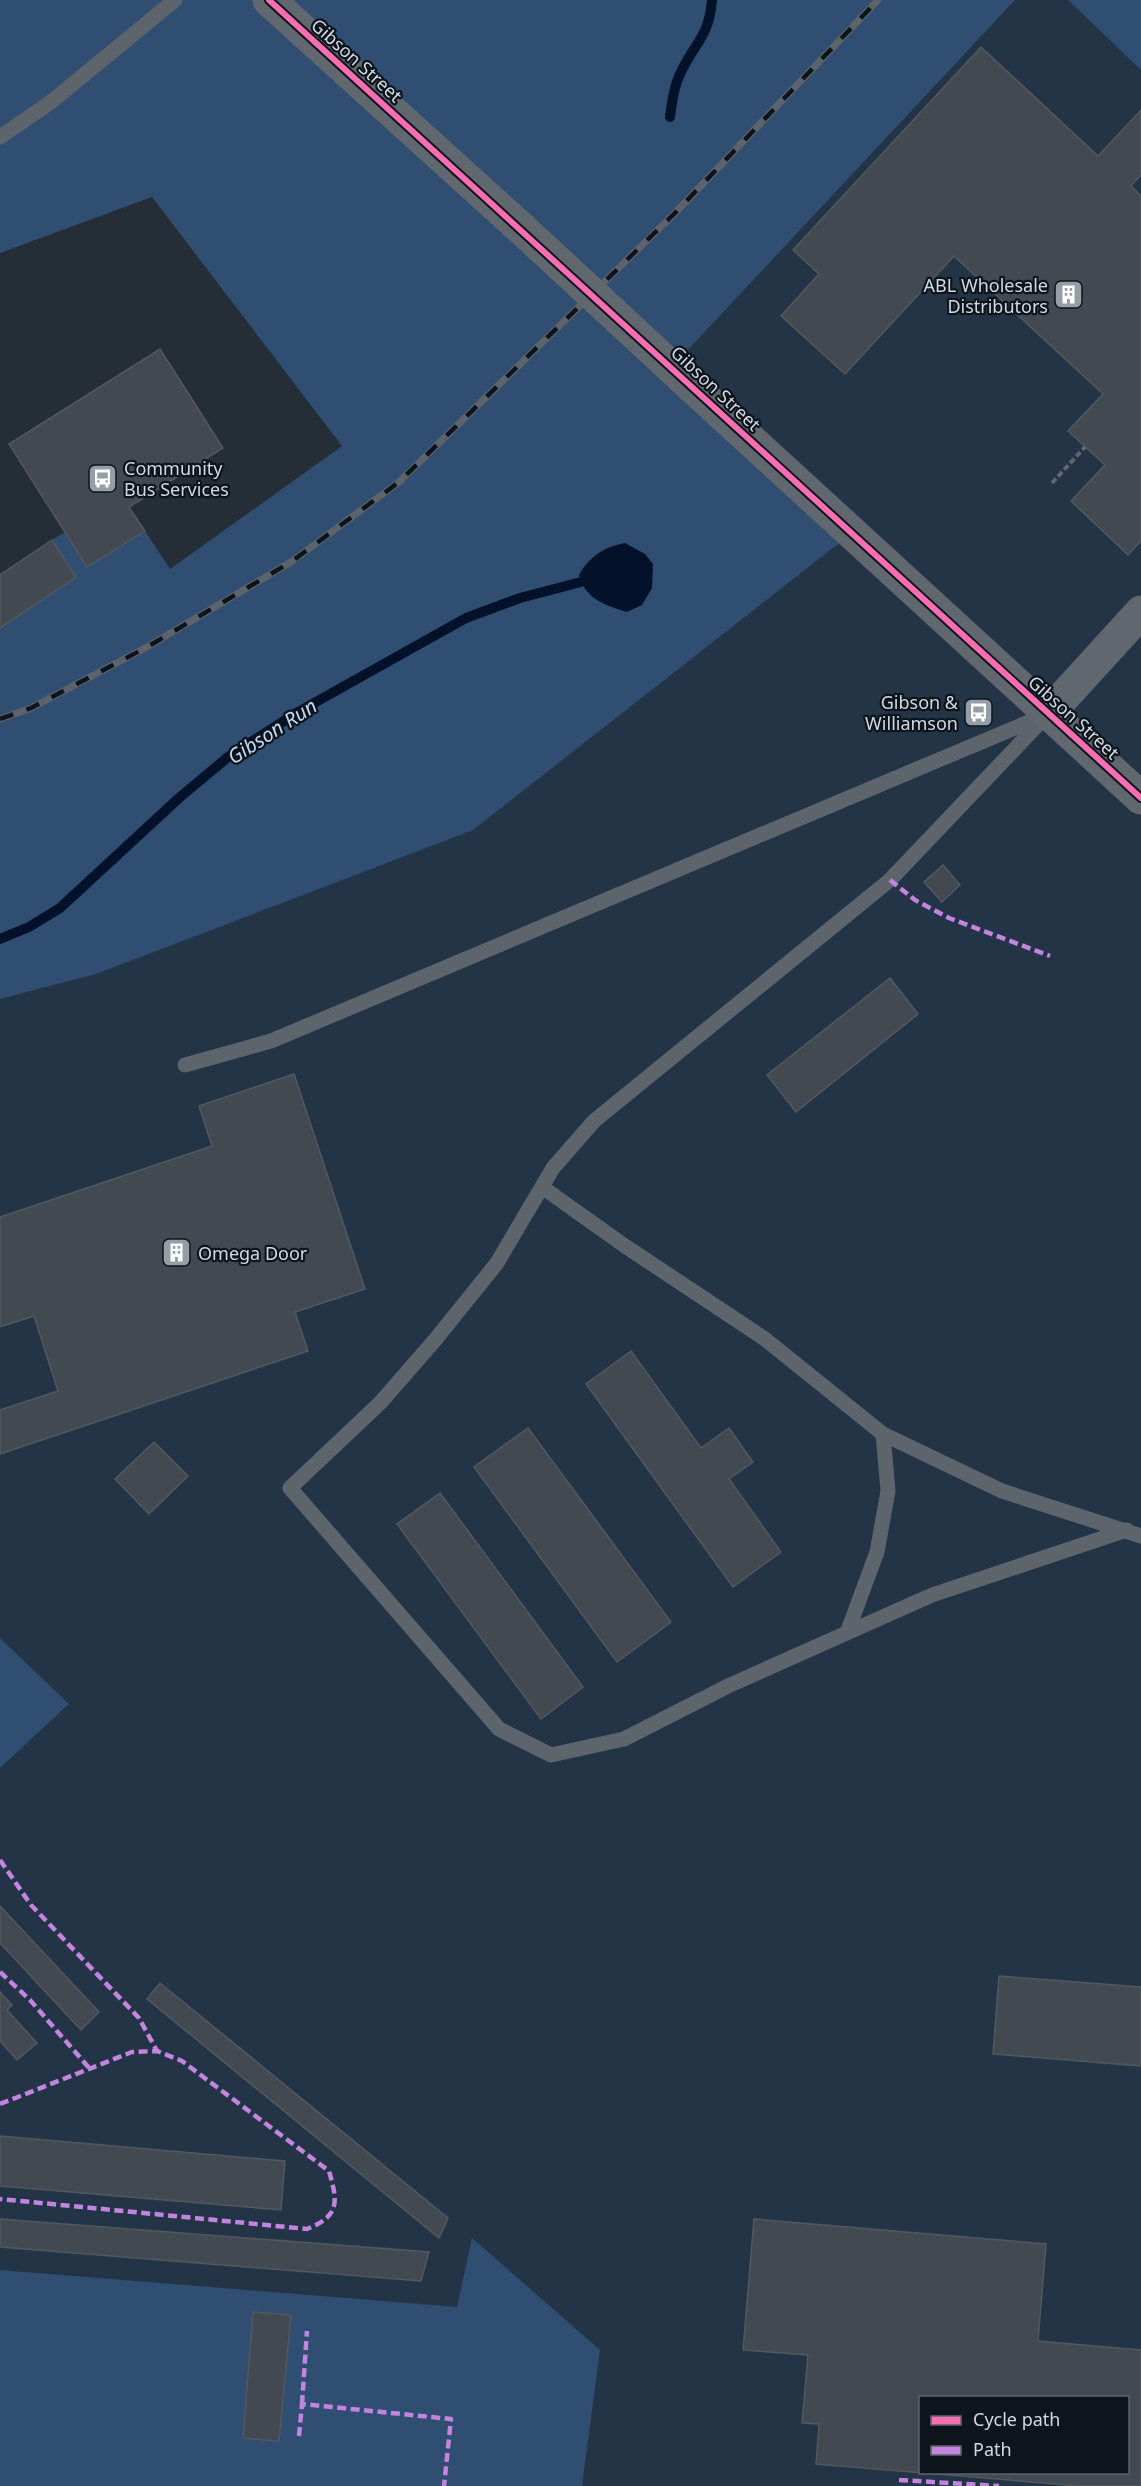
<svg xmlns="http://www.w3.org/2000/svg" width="1141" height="2486" viewBox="0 0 1141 2486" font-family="'Noto Sans',sans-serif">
  <rect width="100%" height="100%" fill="#252d36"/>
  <path fill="#233447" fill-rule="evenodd" d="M1015 0H1068L1141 70V2486H0V1768L69 1704 0 1638V999L96 974 672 367ZM920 2398H1128V2472H920Z"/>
  <g fill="#2f4e71">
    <polygon points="0,0 1015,0 672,367 852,533 473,830 96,974 0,999 0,628 76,577 52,540 65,532 87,567 145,531 170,569 342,446 152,197 0,253"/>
    <polygon points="1068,0 1141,0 1141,70"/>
    <polygon points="0,1638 69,1704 0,1768"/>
    <polygon points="472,2238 600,2350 582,2486 0,2486 0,2270 457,2307"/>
  </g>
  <path fill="#03122a" d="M625 543 645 554 653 564 652 588 642 605 627 612C605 605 585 599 579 575 590 556 604 547 625 543Z"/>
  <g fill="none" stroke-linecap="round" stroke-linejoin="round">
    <g stroke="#03122a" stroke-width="10">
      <path d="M670 117C672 102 674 86 681 72 695 42 709 37 712 0"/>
      <polyline points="0,939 29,927 60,908 179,798 228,757 298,712 466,618 520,598 581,582"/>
    </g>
  </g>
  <g fill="#424950" stroke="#525860" stroke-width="1.5" fill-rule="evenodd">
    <polygon points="981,47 1098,156 1141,110 1141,175 1131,186 1141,196 1141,541 1128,555 1071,501 1105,465 1068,431 1103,394 954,256 845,374 781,316 819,274 793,250"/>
    <polygon points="160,349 223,448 129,507 145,531 87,567 9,444"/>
    <polygon points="52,540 76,577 0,628 0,575"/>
    <polygon points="943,865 960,885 942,902 924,882"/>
    <polygon points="890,978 918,1014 796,1112 767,1075"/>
    <polygon points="294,1074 365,1289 295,1312 308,1351 0,1454 0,1410 58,1391 34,1316 0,1327 0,1217 212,1146 199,1106"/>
    <polygon points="631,1351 701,1448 729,1428 753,1462 729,1479 781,1552 733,1587 586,1384"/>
    <polygon points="528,1428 671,1622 617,1662 474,1467"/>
    <polygon points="154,1442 188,1476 149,1514 115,1479"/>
    <polygon points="440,1493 583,1687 541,1719 397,1524"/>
    <polygon points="0,1906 99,2012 81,2030 0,1943"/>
    <polygon points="999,1976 1141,1987 1141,2066 993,2054"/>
    <polygon points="160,1983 448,2218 439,2238 147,1999"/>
    <polygon points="0,1992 12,2005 7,2010 37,2043 17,2060 0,2041"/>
    <polygon points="0,2136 285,2161 281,2210 0,2186"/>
    <polygon points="0,2219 429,2252 421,2281 0,2247"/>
    <path d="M754 2219 1046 2244 1038 2341 1141 2350V2486H1080L816 2464 819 2424 802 2423 808 2355 743 2350ZM920 2398H1128V2472H920Z"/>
    <polygon points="253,2312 291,2315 279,2441 243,2438"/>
  </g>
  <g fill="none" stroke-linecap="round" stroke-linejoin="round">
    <polyline stroke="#60666c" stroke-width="4" stroke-dasharray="6 3" stroke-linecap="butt" points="1052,483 1085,447"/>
    <g stroke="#5d646c" stroke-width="15">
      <polyline points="0,137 51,102 175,0"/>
      <polyline points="1048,714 890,880 594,1121 553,1168 497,1263 435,1340 380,1403 290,1488 499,1729 551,1755 624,1739 728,1686 932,1595 1127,1530"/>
      <polyline points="185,1065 271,1041 1043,716"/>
      <polyline points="542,1187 625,1246 765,1339 883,1434 1002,1491 1141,1536"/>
      <polyline points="847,1633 877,1552 888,1491 883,1434"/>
    </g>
    <g stroke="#60676f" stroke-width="33">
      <polyline points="269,0 523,230"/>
      <polyline points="684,379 1141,798"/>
      <polyline points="1048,714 1141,612"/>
    </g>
    <defs>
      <polyline id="rail" points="0,719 31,708 147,647 291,562 399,482 674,214 878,0"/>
    </defs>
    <use href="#rail" stroke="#5c636a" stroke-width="7"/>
    <use href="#rail" stroke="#0e141b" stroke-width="4.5" stroke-dasharray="14" stroke-linecap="butt"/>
    <polyline stroke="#60676f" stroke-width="33" points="523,230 684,379"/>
    <g stroke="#c483df" stroke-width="4.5" stroke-dasharray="9 4.5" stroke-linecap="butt">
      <polyline points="890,880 915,900 949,918 1050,956"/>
      <polyline points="0,1860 31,1905 139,2018 157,2051"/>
      <polyline points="0,1972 30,2000 90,2069"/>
      <path d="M0 2104 132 2052 157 2051 182 2061 329 2171C338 2202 340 2216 307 2229L0 2199"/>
      <polyline points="302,2404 307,2331"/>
      <polyline points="299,2436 302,2404 451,2419 444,2486"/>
      <polyline points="899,2480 999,2486"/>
    </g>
    <defs>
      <polyline id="cycleway" points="269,0 1141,798"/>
    </defs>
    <use href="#cycleway" stroke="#0e141b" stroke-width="10"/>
    <use href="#cycleway" stroke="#f96db3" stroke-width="6"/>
  </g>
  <defs>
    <symbol id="building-square" viewBox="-11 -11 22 22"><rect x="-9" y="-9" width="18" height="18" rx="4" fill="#959da7" stroke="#0e141b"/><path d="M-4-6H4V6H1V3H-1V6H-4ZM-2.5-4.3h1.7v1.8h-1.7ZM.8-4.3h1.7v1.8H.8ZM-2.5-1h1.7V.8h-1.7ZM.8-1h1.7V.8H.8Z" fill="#fff"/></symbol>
    <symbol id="bus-square" viewBox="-11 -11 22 22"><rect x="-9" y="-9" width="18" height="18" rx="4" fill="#959da7" stroke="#0e141b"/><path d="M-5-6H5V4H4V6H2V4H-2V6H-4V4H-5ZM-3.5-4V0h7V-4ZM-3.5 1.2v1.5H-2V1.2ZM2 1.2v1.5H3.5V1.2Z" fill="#fff"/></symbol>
  </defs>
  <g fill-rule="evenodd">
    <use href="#building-square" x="1052" y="278" width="33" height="33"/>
    <use href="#bus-square" x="86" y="462" width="33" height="33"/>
    <use href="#bus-square" x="962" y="696" width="33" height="33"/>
    <use href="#building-square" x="160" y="1236" width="33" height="33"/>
  </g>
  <g text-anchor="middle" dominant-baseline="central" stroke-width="4.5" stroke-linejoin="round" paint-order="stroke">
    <g font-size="18" fill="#d1dae4" stroke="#0e141b">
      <text transform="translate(357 60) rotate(42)">Gibson Street</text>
      <text transform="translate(716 388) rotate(43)">Gibson Street</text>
      <text transform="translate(1074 717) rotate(42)">Gibson Street</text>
    </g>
    <g font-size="18" fill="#d1dae4" stroke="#0e141b" text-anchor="end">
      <text x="1048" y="285">ABL Wholesale<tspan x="1048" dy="21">Distributors</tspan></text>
      <text x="124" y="468" text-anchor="start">Community<tspan x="124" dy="21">Bus Services</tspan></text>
      <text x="958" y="702">Gibson &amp;<tspan x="958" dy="21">Williamson</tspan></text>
      <text x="198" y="1253" text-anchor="start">Omega Door</text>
    </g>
    <g font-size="20" font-style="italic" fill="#c4d9f3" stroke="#0e141b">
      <text transform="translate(272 731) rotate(-33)">Gibson Run</text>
    </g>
  </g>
  <rect x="919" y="2396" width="210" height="78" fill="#0e141b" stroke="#5c636b" stroke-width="1.5"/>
  <rect x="931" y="2416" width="30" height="9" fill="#f96db3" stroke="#5c636b" stroke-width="1.5"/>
  <text x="973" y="2426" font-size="18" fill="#d1dae4">Cycle path</text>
  <rect x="931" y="2446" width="30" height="9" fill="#c483df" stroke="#5c636b" stroke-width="1.5"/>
  <text x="973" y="2456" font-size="18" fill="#d1dae4">Path</text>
</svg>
